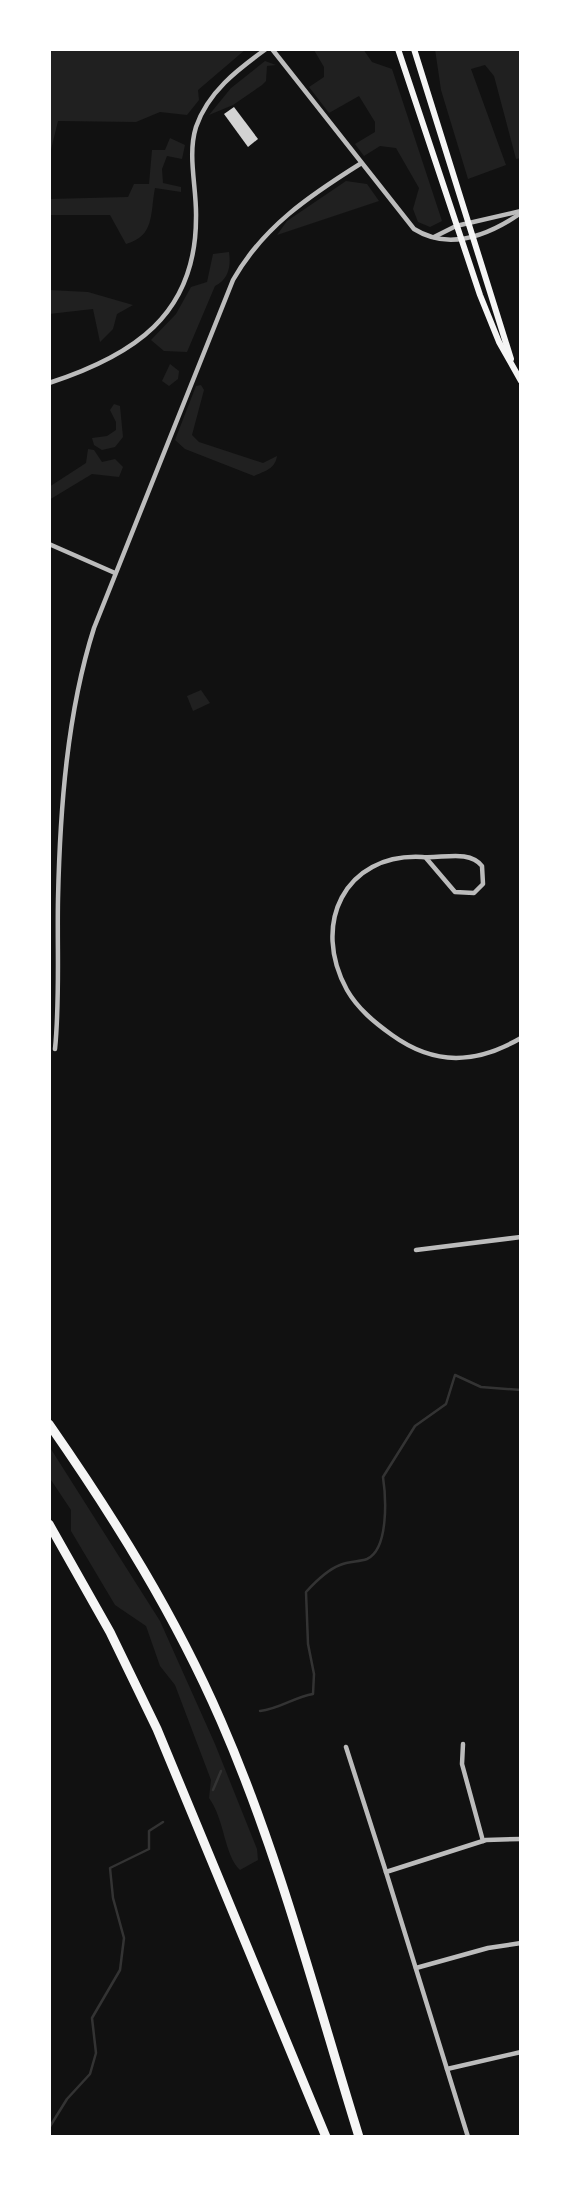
<svg xmlns="http://www.w3.org/2000/svg" width="570" height="2186" viewBox="0 0 570 2186" font-family="'Exo 2',sans-serif">
  <rect width="100%" height="100%" fill="#111"/>
  <g fill="#202020">
    <polygon points="49,49 246,49 198,90 199,100 187,115 160,112 136,122 58,121 49,158"/>
    <polygon points="304,49 363,49 372,62 392,69 442,221 430,227 418,222 413,209 419,188 396,148 380,146 364,156 355,144 375,132 375,122 359,96 329,113 309,87 324,77 324,67 314,50"/>
    <polygon points="435,49 521,49 521,158 516,159 494,76 485,65 471,69 506,165 468,179 441,90"/>
    <polygon points="265,61 276,65 267,66 266,81 262,85 233,105 209,115 231,88"/>
    <path d="M170 138 185 145 182 159 167 156 162 169 163 183 181 187V192L155 188C150 214 155 236 126 244L110 215H49V199L128 197 134 184H149L152 150H165Z"/>
    <polygon points="346,181 367,184 379,201 277,235 287,221"/>
    <path d="M229 252C231 266 229 279 215 286L187 352 164 351 151 340 176 314 191 287 207 282 213 254Z"/>
    <polygon points="49,290 88,292 133,305 117,314 113,329 100,342 93,309 49,314"/>
    <polygon points="170,364 179,371 178,379 169,386 162,381"/>
    <path d="M201 385 204 390 192 435 199 442 263 463 277 456C275 469 265 471 254 476L185 449 175 440 196 386Z"/>
    <polygon points="114,404 120,406 123,437 115,447 102,450 94,445 92,438 107,436 116,430 116,422 110,410"/>
    <polygon points="88,449 94,450 102,462 115,459 123,467 119,477 92,474 49,500 49,487 86,463"/>
    <polygon points="201,690 210,703 193,711 187,696"/>
    <path d="M49 1446 160 1621 215 1744 257 1849 258 1860 240 1870C224 1855 225 1820 209 1798L211 1780 175 1685 160 1666 146 1626 115 1605 71 1531V1510L49 1477Z"/>
  </g>
  <g fill="none" stroke-linecap="round" stroke-linejoin="round">
    <g stroke="#333" stroke-width="2.5">
      <path d="M260 1711C280 1709 294 1697 313 1694L314 1674 308 1644 306 1592C316 1581 327 1570 340 1565 349 1561 359 1562 367 1559 389 1549 386 1497 383 1477L415 1426 446 1404 455 1375 481 1387 521 1390"/>
      <polyline points="213,1790 221,1771"/>
      <polyline points="49,2128 67,2099 90,2074 96,2053 92,2018 120,1970 124,1938 113,1898 110,1868 149,1849 149,1831 163,1822"/>
    </g>
  </g>
  <polygon fill="#d3d3d3" points="234,107 258,139 248,147 224,114"/>
  <g fill="none" stroke-linecap="round" stroke-linejoin="round">
    <g stroke="#bcbcbc" stroke-width="4.5">
      <path d="M272 49 414 229C449 251 489 235 521 213"/>
      <polyline points="434,237 456,226 521,211"/>
      <path d="M49 383C132 356 196 316 196 218 197 188 187 156 196 127 208 92 237 70 266 49"/>
      <polyline points="49,544 115,573"/>
      <path d="M426 858 455 892 474 893 483 884 482 866C469 849 441 859 422 857 344 853 311 925 347 990 358 1009 374 1022 392 1035 435 1066 476 1064 521 1038"/>
      <path d="M55 1049C60 999 57 948 58 899 60 809 67 713 94 628L233 280C263 227 309 196 360 164"/>
      <polyline points="416,1250 521,1237"/>
      <polyline points="463,1744 462,1764 483,1841"/>
      <polyline points="346,1747 386,1872"/>
      <polyline points="416,1968 488,1948 521,1943"/>
      <polyline points="447,2069 521,2052"/>
      <polyline points="468,2137 386,1872 486,1840 521,1839"/>
    </g>
    <g stroke="#f5f5f5" stroke-width="6">
      <polyline points="398,49 480,295 499,342 521,381"/>
      <polyline points="414,49 511,359"/>
    </g>
    <g stroke="#f5f5f5" stroke-width="9">
      <path d="M49 1424C115 1519 175 1615 221 1721 279 1854 316 1998 359 2137"/>
      <polyline points="49,1524 110,1632 157,1729 326,2137"/>
    </g>
  </g>
  <rect width="570" height="2186" fill="none" stroke="#ffffff" stroke-width="102"/>
</svg>
